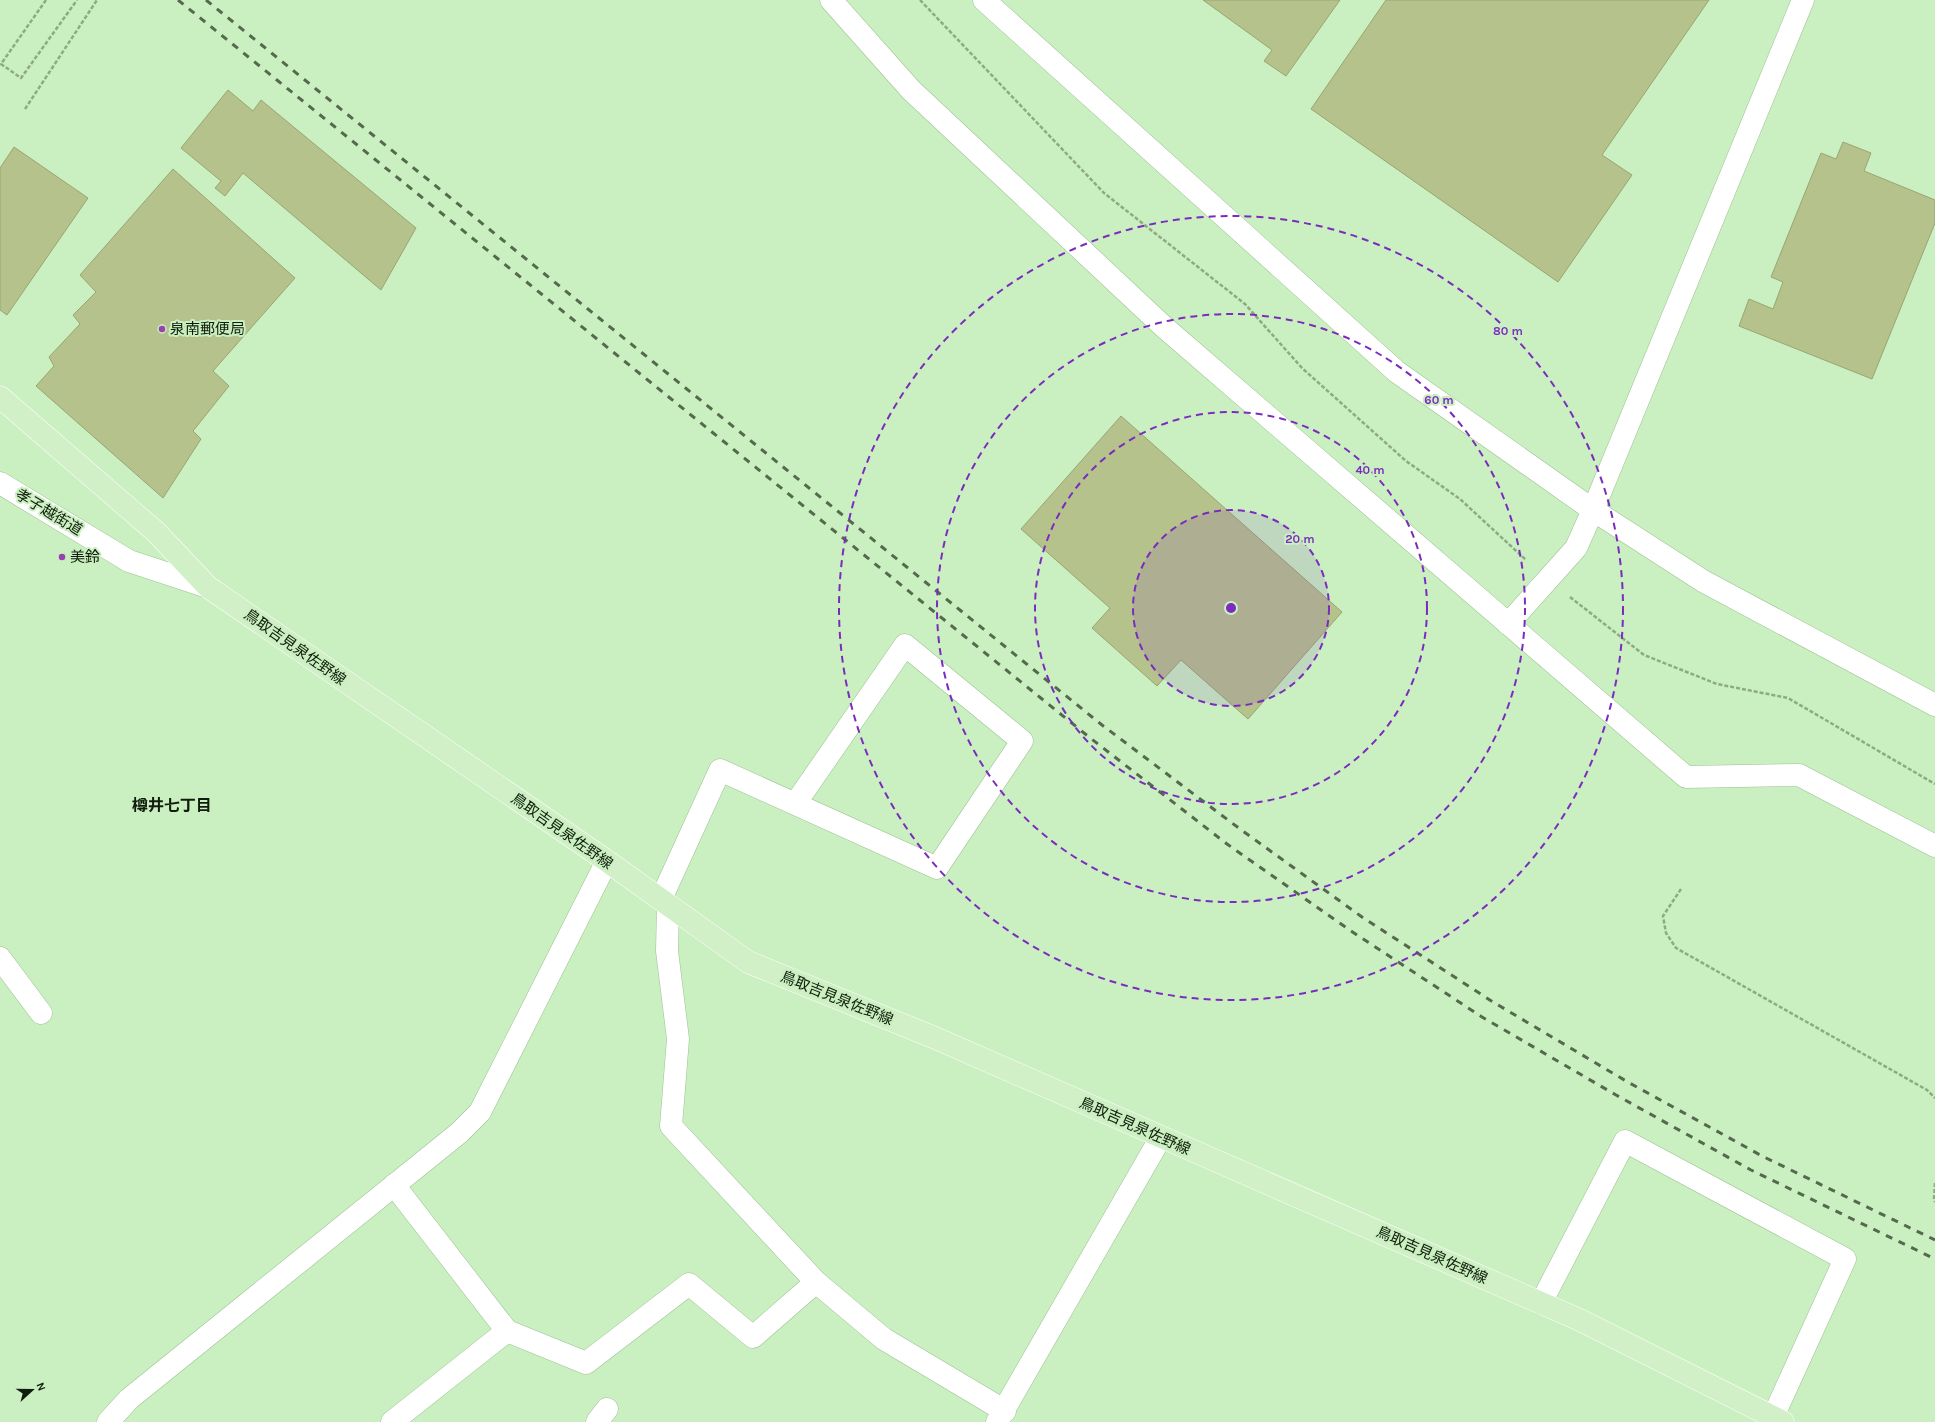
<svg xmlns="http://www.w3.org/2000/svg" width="1935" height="1422" viewBox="0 0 1935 1422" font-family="Karla,'Noto Sans JP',sans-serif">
  <rect width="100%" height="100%" fill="#caefc0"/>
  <g fill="#b5c28c" stroke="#99a570">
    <polygon points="1203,0 1340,0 1286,76 1264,61 1272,50"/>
    <polygon points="1386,0 1709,0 1602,155 1632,175 1558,282 1311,109"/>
    <polygon points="228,90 253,111 261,100 416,228 381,290 243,173 225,196 215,188 221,181 181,148"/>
    <polygon points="1843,142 1871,153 1864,171 1935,200 1935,223 1872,379 1739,326 1749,299 1773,309 1783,282 1771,277 1821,153 1836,159"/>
    <polygon points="14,147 88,198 7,315 0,310 0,168"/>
    <polygon points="173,169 295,278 213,371 229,386 193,431 201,439 163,498 36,386 54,366 49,357 80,324 73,315 96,292 80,275"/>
    <polygon points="1121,416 1342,612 1248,719 1181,660 1157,686 1092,628 1110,608 1021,529"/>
  </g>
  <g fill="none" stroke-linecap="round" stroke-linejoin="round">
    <defs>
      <g id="minor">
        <polyline points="831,0 911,90 1164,327 1686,777 1799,775 1935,846"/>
        <polyline points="984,0 1397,372 1593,510 1703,581 1935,705"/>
        <polyline points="0,483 129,561 208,587"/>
        <polyline points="1508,624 1576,548 1593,510 1803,0"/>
        <polyline points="661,899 720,770 937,868 1022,741 905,645 795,804"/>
        <polyline points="668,905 667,951 678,1039 671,1126 816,1282 884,1339 1005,1411"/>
        <polyline points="0,958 41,1013"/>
        <polyline points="394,1185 507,1331 586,1363 689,1284 753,1337 816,1282"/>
        <polyline points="1541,1303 1625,1141 1845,1259 1773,1417"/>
        <polyline points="108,1422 129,1399 459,1133 480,1112 607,861"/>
        <polyline points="392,1422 507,1331"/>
        <polyline points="597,1422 607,1409"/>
        <polyline points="997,1422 1161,1137"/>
      </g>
      <polyline id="major" points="0,397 156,532 208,587 607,861 748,962 933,1037 1580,1320 1783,1422"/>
    </defs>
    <use href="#minor" stroke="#9dc193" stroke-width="23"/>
    <use href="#major" stroke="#fff" stroke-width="23"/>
    <g stroke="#8daa85" stroke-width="2.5" stroke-dasharray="4 2" stroke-linecap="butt">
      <polyline points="46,0 1,64 21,78 77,0"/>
      <polyline points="920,0 1104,193 1245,304 1302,368 1406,461 1460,499 1526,560"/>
      <polyline points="25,109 97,0"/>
      <polyline points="1570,597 1644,655 1717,684 1788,698 1935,784"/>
      <polyline points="1681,889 1663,916 1666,933 1676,948 1927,1090 1935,1098"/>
      <polyline points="1935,1183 1934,1199 1935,1202"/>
    </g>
    <use href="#minor" stroke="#fff" stroke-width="22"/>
    <use href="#major" stroke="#d1f0c8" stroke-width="22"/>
    <g stroke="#54694d" stroke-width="3" stroke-dasharray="7 7" stroke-linecap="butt">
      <polyline points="178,0 1089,737 1227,844 1351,931 1482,1017 1616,1095 1751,1170 1935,1259"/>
      <polyline points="206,0 1102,725 1240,829 1362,917 1493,1002 1626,1081 1762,1156 1935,1240"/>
    </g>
  </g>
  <circle cx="1231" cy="608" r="98" fill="#7b2cbf" fill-opacity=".12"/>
  <g fill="none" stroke="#7b2cbf" stroke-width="2" stroke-dasharray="7 5">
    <circle cx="1231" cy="608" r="98"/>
    <circle cx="1231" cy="608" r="196"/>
    <circle cx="1231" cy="608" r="294"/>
    <circle cx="1231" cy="608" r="392"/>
  </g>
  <g fill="#9942af" stroke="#caefc0" stroke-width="1.5">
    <circle cx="162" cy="329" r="4"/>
    <circle cx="62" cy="557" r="4"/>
  </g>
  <g text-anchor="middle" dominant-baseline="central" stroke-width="4" stroke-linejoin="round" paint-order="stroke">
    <g font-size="15" fill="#101d0c" stroke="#caefc0" text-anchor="start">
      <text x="170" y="329">泉南郵便局</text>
      <text x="70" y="557">美鈴</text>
    </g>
    <g font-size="15" fill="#101d0c" stroke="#caefc0">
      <text transform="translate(49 512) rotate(31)">孝子越街道</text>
      <text transform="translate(295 647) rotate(35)">鳥取吉見泉佐野線</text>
      <text transform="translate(562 831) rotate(35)">鳥取吉見泉佐野線</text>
      <text transform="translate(837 998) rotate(22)">鳥取吉見泉佐野線</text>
      <text transform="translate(1135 1126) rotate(24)">鳥取吉見泉佐野線</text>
      <text transform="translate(1432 1255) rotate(24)">鳥取吉見泉佐野線</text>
    </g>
    <g font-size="16" font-weight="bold" fill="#101d0c" stroke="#caefc0">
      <text x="172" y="805">樽井七丁目</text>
    </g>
  </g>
  <circle cx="1231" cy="608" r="6" fill="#7b2cbf" stroke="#caefc0" stroke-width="2"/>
  <g font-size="12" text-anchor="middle" font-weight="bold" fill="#7b2cbf" stroke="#caefc0" stroke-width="4" stroke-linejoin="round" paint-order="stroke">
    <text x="1508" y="335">80 m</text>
    <text x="1439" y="404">60 m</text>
    <text x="1370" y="474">40 m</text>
    <text x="1300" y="543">20 m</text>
  </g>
  <g transform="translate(32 1390) rotate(69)" stroke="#caefc0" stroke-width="3" paint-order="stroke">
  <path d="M0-3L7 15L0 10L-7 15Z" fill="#101d0c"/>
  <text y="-6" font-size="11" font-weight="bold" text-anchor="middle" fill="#101d0c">N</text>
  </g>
</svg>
